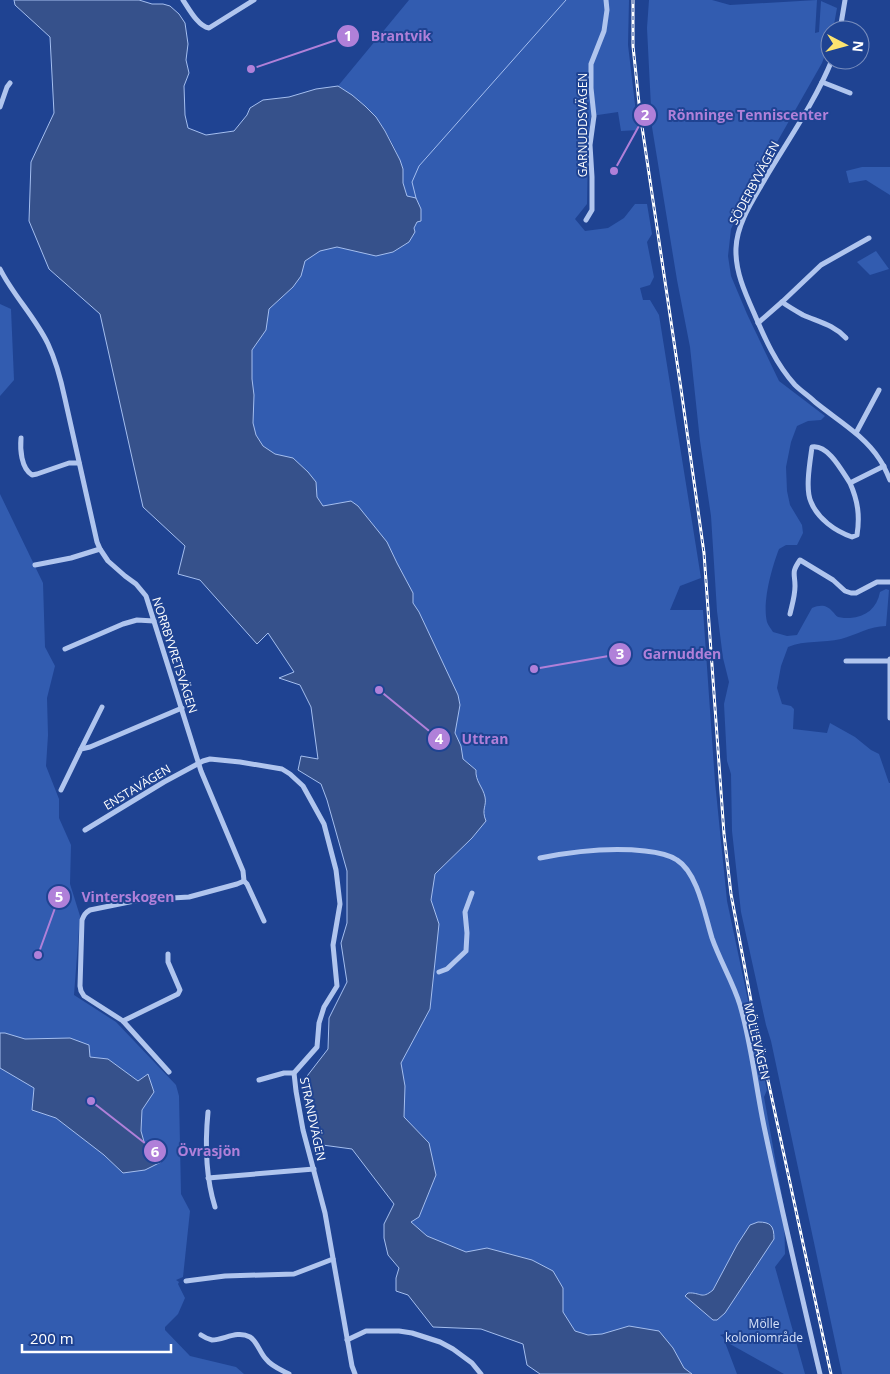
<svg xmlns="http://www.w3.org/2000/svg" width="890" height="1374" viewBox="0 0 890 1374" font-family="'Open Sans',sans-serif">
  <rect width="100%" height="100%" fill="#1f4392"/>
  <g fill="#325cb0">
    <path d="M409 0H629L628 45 638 130 621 131 618 112 591 116 588 145 587 204 575 219 585 231 608 228 624 218 635 204H647L652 234 647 242 654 277 650 285 640 288 643 300H650L659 315 701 578 680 586 670 610H703L715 782 727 901 767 1090 764 1097 784 1207 785 1254 775 1267 805 1374H784L730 1344 724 1334 720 1335 723 1337 737 1374H692L689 1372 685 1374H569L402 1250 387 953 203 320 403 169C396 148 382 120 364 105 356 98 347 92 338 86Z"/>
    <path d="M649 0H712L730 5 817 0 815 33 819 32 821 1 837 8 833 30H830V41L822 63 748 193 731 229 728 256 731 276 747 314 779 381 825 416 821 420 808 421 797 426 791 442 786 467 787 491 790 505 802 525 803 533 797 545H786L779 549C772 567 762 602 767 622 768 625 771 629 773 632L787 636 797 635 812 608C820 605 826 604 833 612 835 614 835 615 838 617 842 618 846 618 850 618 866 617 877 608 880 592L886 589 889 590 886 626C870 626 856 635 841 639 823 643 805 640 788 647L781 666 777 688 782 704 791 706 794 709 793 729 827 733 830 723 855 737 871 750 879 754 889 783H890V1374H842L771 1041 766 1025 741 912 732 831 731 774 727 761 724 704 729 682 723 658 717 611 711 516 700 441 690 347 677 280 652 127 647 28Z"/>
    <polygon points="862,167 890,167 890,195 866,180 849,183 846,171"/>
    <polygon points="876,251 889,269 870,275 857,262"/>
    <polygon points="0,304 11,309 14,380 0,396"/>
    <polygon points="0,494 43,583 45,647 55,666 47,698 48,735 46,766 59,799 59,818 71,845 70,884 80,916 74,995 116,1022 176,1085 179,1096 181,1194 190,1211 183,1277 176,1280 179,1282 178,1284 185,1298 178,1314 165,1327 165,1330 190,1356 236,1367 244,1374 0,1374"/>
  </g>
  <g fill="#36518b" stroke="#a4beef">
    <path d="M14 0H139L152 4H163L170 6 179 14 185 23 188 44 186 60 189 73 184 86 185 115 188 128 206 135 234 131 247 115 250 108 263 100 289 97 316 89 338 86 352 95 365 106 376 117 385 131 400 160 403 169V183L407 196 416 198 421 209V221L417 222 414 228 415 232 409 242 393 252 376 256 337 247 320 251 305 261 301 276 293 287 269 309 266 330 252 350V379L254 395 253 423 256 435 263 446 275 454 293 458 308 472 316 482 317 497 323 506 351 501 358 506 387 542 397 563 413 593V603L419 612 458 695 460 705 455 733 461 746 463 759 476 770C475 781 483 787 485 797 487 806 481 809 486 821L472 838 435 874 431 900 439 924 430 1009 401 1063 405 1086 404 1117 429 1143 436 1175 419 1217 411 1222 427 1236 466 1252 487 1248 532 1260 553 1271 563 1288V1312L575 1331 588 1335 602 1334 629 1326 659 1331 673 1348 684 1368 692 1374H540L527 1365 523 1344 481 1329 433 1327 408 1295 396 1291V1278L399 1268 388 1255 384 1238V1224L394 1204 352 1149 315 1144 304 1080 328 1049 329 1018 347 982 341 943 347 923V871L327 800 321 784 298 770 301 756 318 759 311 707 300 685 279 678 294 672 268 633 257 644 200 580 178 574 185 546 143 507 100 314 49 269 29 221 31 162 54 113 50 37 15 5Z"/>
    <polygon points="0,1033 5,1033 25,1039 70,1038 89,1045 90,1057 108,1059 138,1081 148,1074 154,1092 142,1110 141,1131 148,1156 157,1156 161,1162 145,1170 123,1173 104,1155 56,1118 32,1110 34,1088 0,1068"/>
    <path d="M758 1222C771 1222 774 1226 774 1239L725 1313 717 1320H713L685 1296 688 1293C701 1292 701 1300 713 1290L737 1245 750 1225Z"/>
  </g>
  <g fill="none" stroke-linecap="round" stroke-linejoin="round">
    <polyline stroke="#a4beef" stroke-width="1" points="416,198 412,182 419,166 566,0"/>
    <g stroke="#b0c5ee" stroke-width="5">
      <path d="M183 0C189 9 198 26 209 28L254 0"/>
      <polyline points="840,30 845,0"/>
      <path d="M832 60C815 102 788 140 765 179 753 200 737 223 736 248 735 271 745 293 754 313 765 339 776 364 795 385 801 391 809 396 815 402 837 420 864 435 880 460 884 466 887 473 890 480"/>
      <polyline points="822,82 850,93"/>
      <polyline points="0,107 7,87 10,83"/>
      <polyline points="586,220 592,210 592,177 590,145 594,116 591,88 591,64 604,31 607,10 606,0"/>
      <path d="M0 269C13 295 35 317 48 344 56 361 61 380 65 399L97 542 100 549 108 561 125 576 136 584 146 596 201 771 243 871 244 881 247 884 264 921"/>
      <path d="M782 302C789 307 796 311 803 315 819 322 834 325 846 338"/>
      <polyline points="758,323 782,302 821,265 869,238"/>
      <polyline points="856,433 879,390"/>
      <path d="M21 438C20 449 21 468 32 475L37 474 69 463H79"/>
      <path d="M850 483C858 501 860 516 857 535L852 537C835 531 818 519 811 502 805 489 810 462 812 447 828 444 842 471 850 483L884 466"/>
      <polyline points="35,565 71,558 100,549"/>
      <path d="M790 614C792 605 795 596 795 586 795 573 791 573 800 560L833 580 845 591 851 593H856L877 582H890"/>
      <polyline points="65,649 123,624 137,620 154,621"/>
      <polyline points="890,659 890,718"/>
      <polyline points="846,661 890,661"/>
      <polyline points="81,749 102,707"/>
      <polyline points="61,790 81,749 90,747 182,708"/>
      <polyline points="85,830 164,782 203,761 210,759 240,762 282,769 290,774 303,786 324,824 336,870 340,904 333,945 337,986 324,1007 319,1023 317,1047 294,1073 296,1091 303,1130 325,1213 352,1366 355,1374"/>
      <path d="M540 858C575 851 609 847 645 851 655 852 668 854 677 860 698 873 705 916 712 938 720 961 733 982 740 1005 752 1046 756 1089 765 1131 782 1212 801 1293 820 1374"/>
      <polyline points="439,972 447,969 466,951 467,933 465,912 472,893"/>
      <polyline points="123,1021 178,994 180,990 168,962 168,954"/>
      <path d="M169 1072 123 1021 84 996 81 991 80 986 82 920C84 915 85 913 90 910L139 900 189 897 237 884 244 881"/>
      <polyline points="259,1080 284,1073 294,1073"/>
      <path d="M208 1112C205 1143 206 1178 215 1207"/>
      <polyline points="208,1178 314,1169"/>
      <polyline points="186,1281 225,1276 294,1274 333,1259"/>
      <path d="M201 1335C204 1337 207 1339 212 1340 224 1340 237 1330 250 1337 257 1341 260 1353 266 1359 271 1366 281 1370 289 1374"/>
      <polyline points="347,1340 366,1331 399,1331 412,1333 440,1342 453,1349 472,1363 481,1374"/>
    </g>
    <defs>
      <polyline id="rail" points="633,0 633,46 640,113 681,389 704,553 724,834 731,894 751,1001 831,1374"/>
    </defs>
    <use href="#rail" stroke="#fff" stroke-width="3"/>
    <use href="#rail" stroke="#1f4392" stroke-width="1" stroke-dasharray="4" stroke-linecap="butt"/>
  </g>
  <g text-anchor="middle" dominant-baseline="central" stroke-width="4" stroke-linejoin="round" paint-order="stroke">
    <g font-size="12" fill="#fff" stroke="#1f4392">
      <text transform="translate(582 125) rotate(-90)">GARNUDDSVÄGEN</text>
      <text transform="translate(754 183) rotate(-62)">SÖDERBYVÄGEN</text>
      <text transform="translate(175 655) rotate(72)">NORRBYVRETSVÄGEN</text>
      <text transform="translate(137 787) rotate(-31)">ENSTAVÄGEN</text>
      <text transform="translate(757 1041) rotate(77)">MÖLLEVÄGEN</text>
      <text transform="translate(313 1119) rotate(78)">STRANDVÄGEN</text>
    </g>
    <g font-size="12" fill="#d6e2fa" stroke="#1f4392">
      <text x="764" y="1323">Mölle<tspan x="764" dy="14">koloniområde</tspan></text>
    </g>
  </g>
  <path fill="none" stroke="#b080d9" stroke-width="2" d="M251 69L348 36M614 171L645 115M534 669L620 654M379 690L439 739M38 955L59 897M91 1101L155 1151"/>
  <g fill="#b080d9" stroke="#1f4392" stroke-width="2">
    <circle cx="251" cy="69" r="5"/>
    <circle cx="614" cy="171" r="5"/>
    <circle cx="534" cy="669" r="5"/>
    <circle cx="379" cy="690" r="5"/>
    <circle cx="38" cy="955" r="5"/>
    <circle cx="91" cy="1101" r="5"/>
    <circle cx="348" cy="36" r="12"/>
    <circle cx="645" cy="115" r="12"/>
    <circle cx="620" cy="654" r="12"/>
    <circle cx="439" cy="739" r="12"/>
    <circle cx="59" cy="897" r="12"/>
    <circle cx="155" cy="1151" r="12"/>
  </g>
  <g font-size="15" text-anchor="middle" font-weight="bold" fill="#fff">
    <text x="348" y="41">1</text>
    <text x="645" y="120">2</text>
    <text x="620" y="659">3</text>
    <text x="439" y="744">4</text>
    <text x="59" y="902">5</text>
    <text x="155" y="1157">6</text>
  </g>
  <g font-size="14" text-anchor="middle" font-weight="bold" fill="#b080d9" stroke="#1f4392" stroke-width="4" stroke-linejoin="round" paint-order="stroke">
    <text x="401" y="41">Brantvik</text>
    <text x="748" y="120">Rönninge Tenniscenter</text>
    <text x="682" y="659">Garnudden</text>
    <text x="485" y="744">Uttran</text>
    <text x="128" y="902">Vinterskogen</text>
    <text x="209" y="1156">Övrasjön</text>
  </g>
  <g transform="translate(845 45) rotate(96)"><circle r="24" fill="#1f4392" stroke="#798ebe"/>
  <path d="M0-4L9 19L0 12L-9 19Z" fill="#fce470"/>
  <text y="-8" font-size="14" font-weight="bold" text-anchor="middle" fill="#ffffff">N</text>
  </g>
  <path d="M22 1344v8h149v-8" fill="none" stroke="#ffffff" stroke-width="2.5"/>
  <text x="30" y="1344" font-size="15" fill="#ffffff" stroke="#1f4392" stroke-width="4" paint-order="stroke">200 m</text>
</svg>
